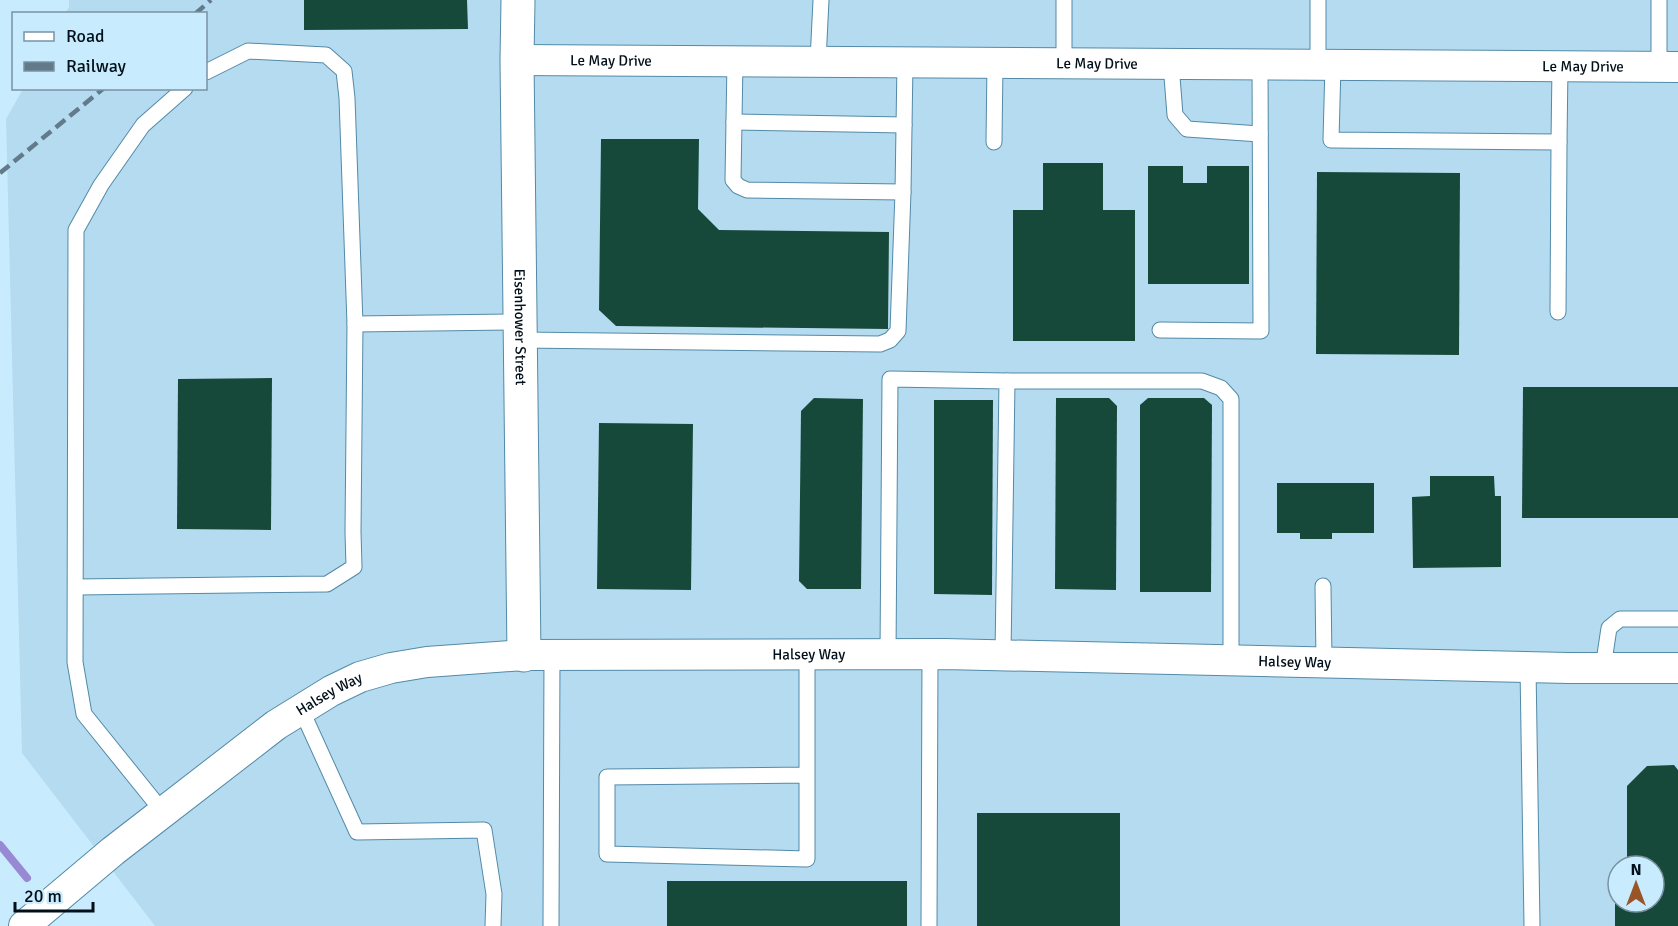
<svg xmlns="http://www.w3.org/2000/svg" width="1678" height="926" viewBox="0 0 1678 926" font-family="Signika,sans-serif">
  <rect width="100%" height="100%" fill="#c9ebfe"/>
  <path fill="#b5dbf0" fill-rule="evenodd" d="M69 0H1678V926H155L22 753 6 119 23 89 206 88V14L65 13 69 7ZM1618 866H1654V902H1618Z"/>
  <g fill="none" stroke-linecap="round" stroke-linejoin="round">
    <polyline stroke="#9889d5" stroke-width="8" points="0,845 27,878"/>
  </g>
  <g fill="#17493b">
    <polygon points="304,0 467,0 468,29 304,30"/>
    <polygon points="601,139 699,139 698,209 719,230 889,232 888,329 616,326 599,310"/>
    <polygon points="1043,163 1103,163 1103,210 1135,210 1135,341 1013,341 1013,210 1043,210"/>
    <polygon points="1148,166 1183,166 1183,183 1207,183 1207,166 1249,166 1249,284 1148,284"/>
    <polygon points="1317,172 1460,173 1459,355 1316,354"/>
    <polygon points="272,378 271,530 177,529 178,379"/>
    <polygon points="1523,387 1678,387 1678,518 1522,518"/>
    <polygon points="814,398 863,399 861,589 807,589 799,581 801,411"/>
    <polygon points="1056,398 1109,398 1117,406 1116,590 1055,589"/>
    <polygon points="1148,398 1204,398 1212,405 1211,592 1140,592 1140,405"/>
    <polygon points="934,400 993,400 992,595 934,594"/>
    <polygon points="599,423 693,424 691,590 597,589"/>
    <polygon points="1430,476 1494,476 1495,496 1501,496 1501,567 1413,568 1412,497 1430,496"/>
    <polygon points="1277,483 1374,483 1374,533 1332,533 1332,539 1300,539 1300,533 1277,533"/>
    <polygon points="1674,765 1678,770 1678,926 1615,926 1615,875 1618,875 1618,902 1654,902 1654,866 1627,866 1627,786 1647,766"/>
    <rect x="977" y="813" width="143" height="113"/>
    <rect x="667" y="881" width="240" height="45"/>
  </g>
  <g fill="none" stroke-linecap="round" stroke-linejoin="round">
    <defs>
      <g id="service">
        <polyline points="1064,0 1064,63"/>
        <polyline points="1318,0 1318,65"/>
        <polyline points="1659,0 1659,67"/>
        <polyline points="735,61 733,180 738,186 747,190 903,192 905,62"/>
        <polyline points="818,61 821,0"/>
        <polyline points="1171,64 1175,115 1187,129 1260,134"/>
        <polyline points="1333,65 1331,140 1559,142 1558,312"/>
        <polyline points="734,122 904,125"/>
        <polyline points="994,142 995,63"/>
        <polyline points="1559,142 1560,66"/>
        <polyline points="355,324 520,322"/>
        <polyline points="1160,330 1261,331 1260,64"/>
        <polyline points="520,340 880,344 890,340 898,331 903,192"/>
        <polyline points="1007,381 1202,381 1221,388 1231,399 1231,661"/>
        <polyline points="1323,586 1324,662"/>
        <polyline points="76,587 327,584 354,567 353,532 355,324 347,98 344,71 326,55 248,51 206,72"/>
        <polyline points="888,654 890,379 1007,381 1003,655"/>
        <polyline points="807,655 807,859 607,854 607,777 807,775"/>
        <polyline points="1528,667 1532,926"/>
        <polyline points="1603,668 1609,628 1620,619 1678,619"/>
        <polyline points="301,709 357,832 484,830 494,894 493,926"/>
        <polyline points="163,812 84,714 75,662 76,230 101,185 143,125 185,88"/>
        <polyline points="551,926 552,655"/>
        <polyline points="929,926 930,654"/>
      </g>
      <g id="minor">
        <path id="s1" d="M517 60 1678 67"/>
        <path id="s2" d="M24 926 113 851 276 725 331 691 360 677 391 668 427 662 524 655 944 654 1569 668H1678"/>
      </g>
      <g id="tertiary">
        <path id="s3" d="M518 0 517 60 524 655"/>
      </g>
    </defs>
    <use href="#service" stroke="#538aa7" stroke-width="17"/>
    <use href="#minor" stroke="#538aa7" stroke-width="32"/>
    <use href="#tertiary" stroke="#538aa7" stroke-width="35"/>
    <use href="#service" stroke="#fff" stroke-width="15"/>
    <use href="#minor" stroke="#fff" stroke-width="30"/>
    <use href="#tertiary" stroke="#fff" stroke-width="33"/>
    <g stroke="#627a89" stroke-width="4.5" stroke-dasharray="12 6" stroke-linecap="butt">
      <polyline points="195,14 211,0"/>
      <polyline points="0,173 104,88"/>
    </g>
  </g>
  <g text-anchor="middle" dominant-baseline="central" stroke-width="6" stroke-linejoin="round" paint-order="stroke">
    <g font-size="15" fill="#000f19" stroke="#c9ebfe">
      <text stroke="none"><textPath href="#s1" startOffset="94">Le May Drive</textPath></text>
      <text stroke="none"><textPath href="#s1" startOffset="580">Le May Drive</textPath></text>
      <text stroke="none"><textPath href="#s1" startOffset="1066">Le May Drive</textPath></text>
      <text stroke="none"><textPath href="#s3" startOffset="327">Eisenhower Street</textPath></text>
      <text stroke="none"><textPath href="#s2" startOffset="870">Halsey Way</textPath></text>
      <text stroke="none"><textPath href="#s2" startOffset="1356">Halsey Way</textPath></text>
      <text stroke="none"><textPath href="#s2" startOffset="384">Halsey Way</textPath></text>
    </g>
  </g>
  <rect x="12" y="12" width="195" height="78" fill="#c9ebfe" stroke="#7993a2" stroke-width="1.5"/>
  <rect x="24" y="32" width="30" height="9" fill="#ffffff" stroke="#7993a2" stroke-width="1.5"/>
  <text x="66" y="42" font-size="18" fill="#000f19">Road</text>
  <rect x="24" y="62" width="30" height="9" fill="#627a89" stroke="#7993a2" stroke-width="1.5"/>
  <text x="66" y="72" font-size="18" fill="#000f19">Railway</text>
  <g transform="translate(1636 884)"><circle r="28" fill="#c9ebfe" stroke="#7993a2" stroke-width="1.5"/>
  <path d="M0-4.5L10 22L0 15L-10 22Z" fill="#995527"/>
  <text y="-9" font-size="16" font-weight="bold" text-anchor="middle" fill="#000f19">N</text>
  </g>
  <path d="M15 902v9h78v-9" fill="none" stroke="#000f19" stroke-width="3"/>
  <text x="24" y="902" font-size="18" fill="#000f19" stroke="#c9ebfe" stroke-width="4.5" paint-order="stroke">20 m</text>
</svg>
